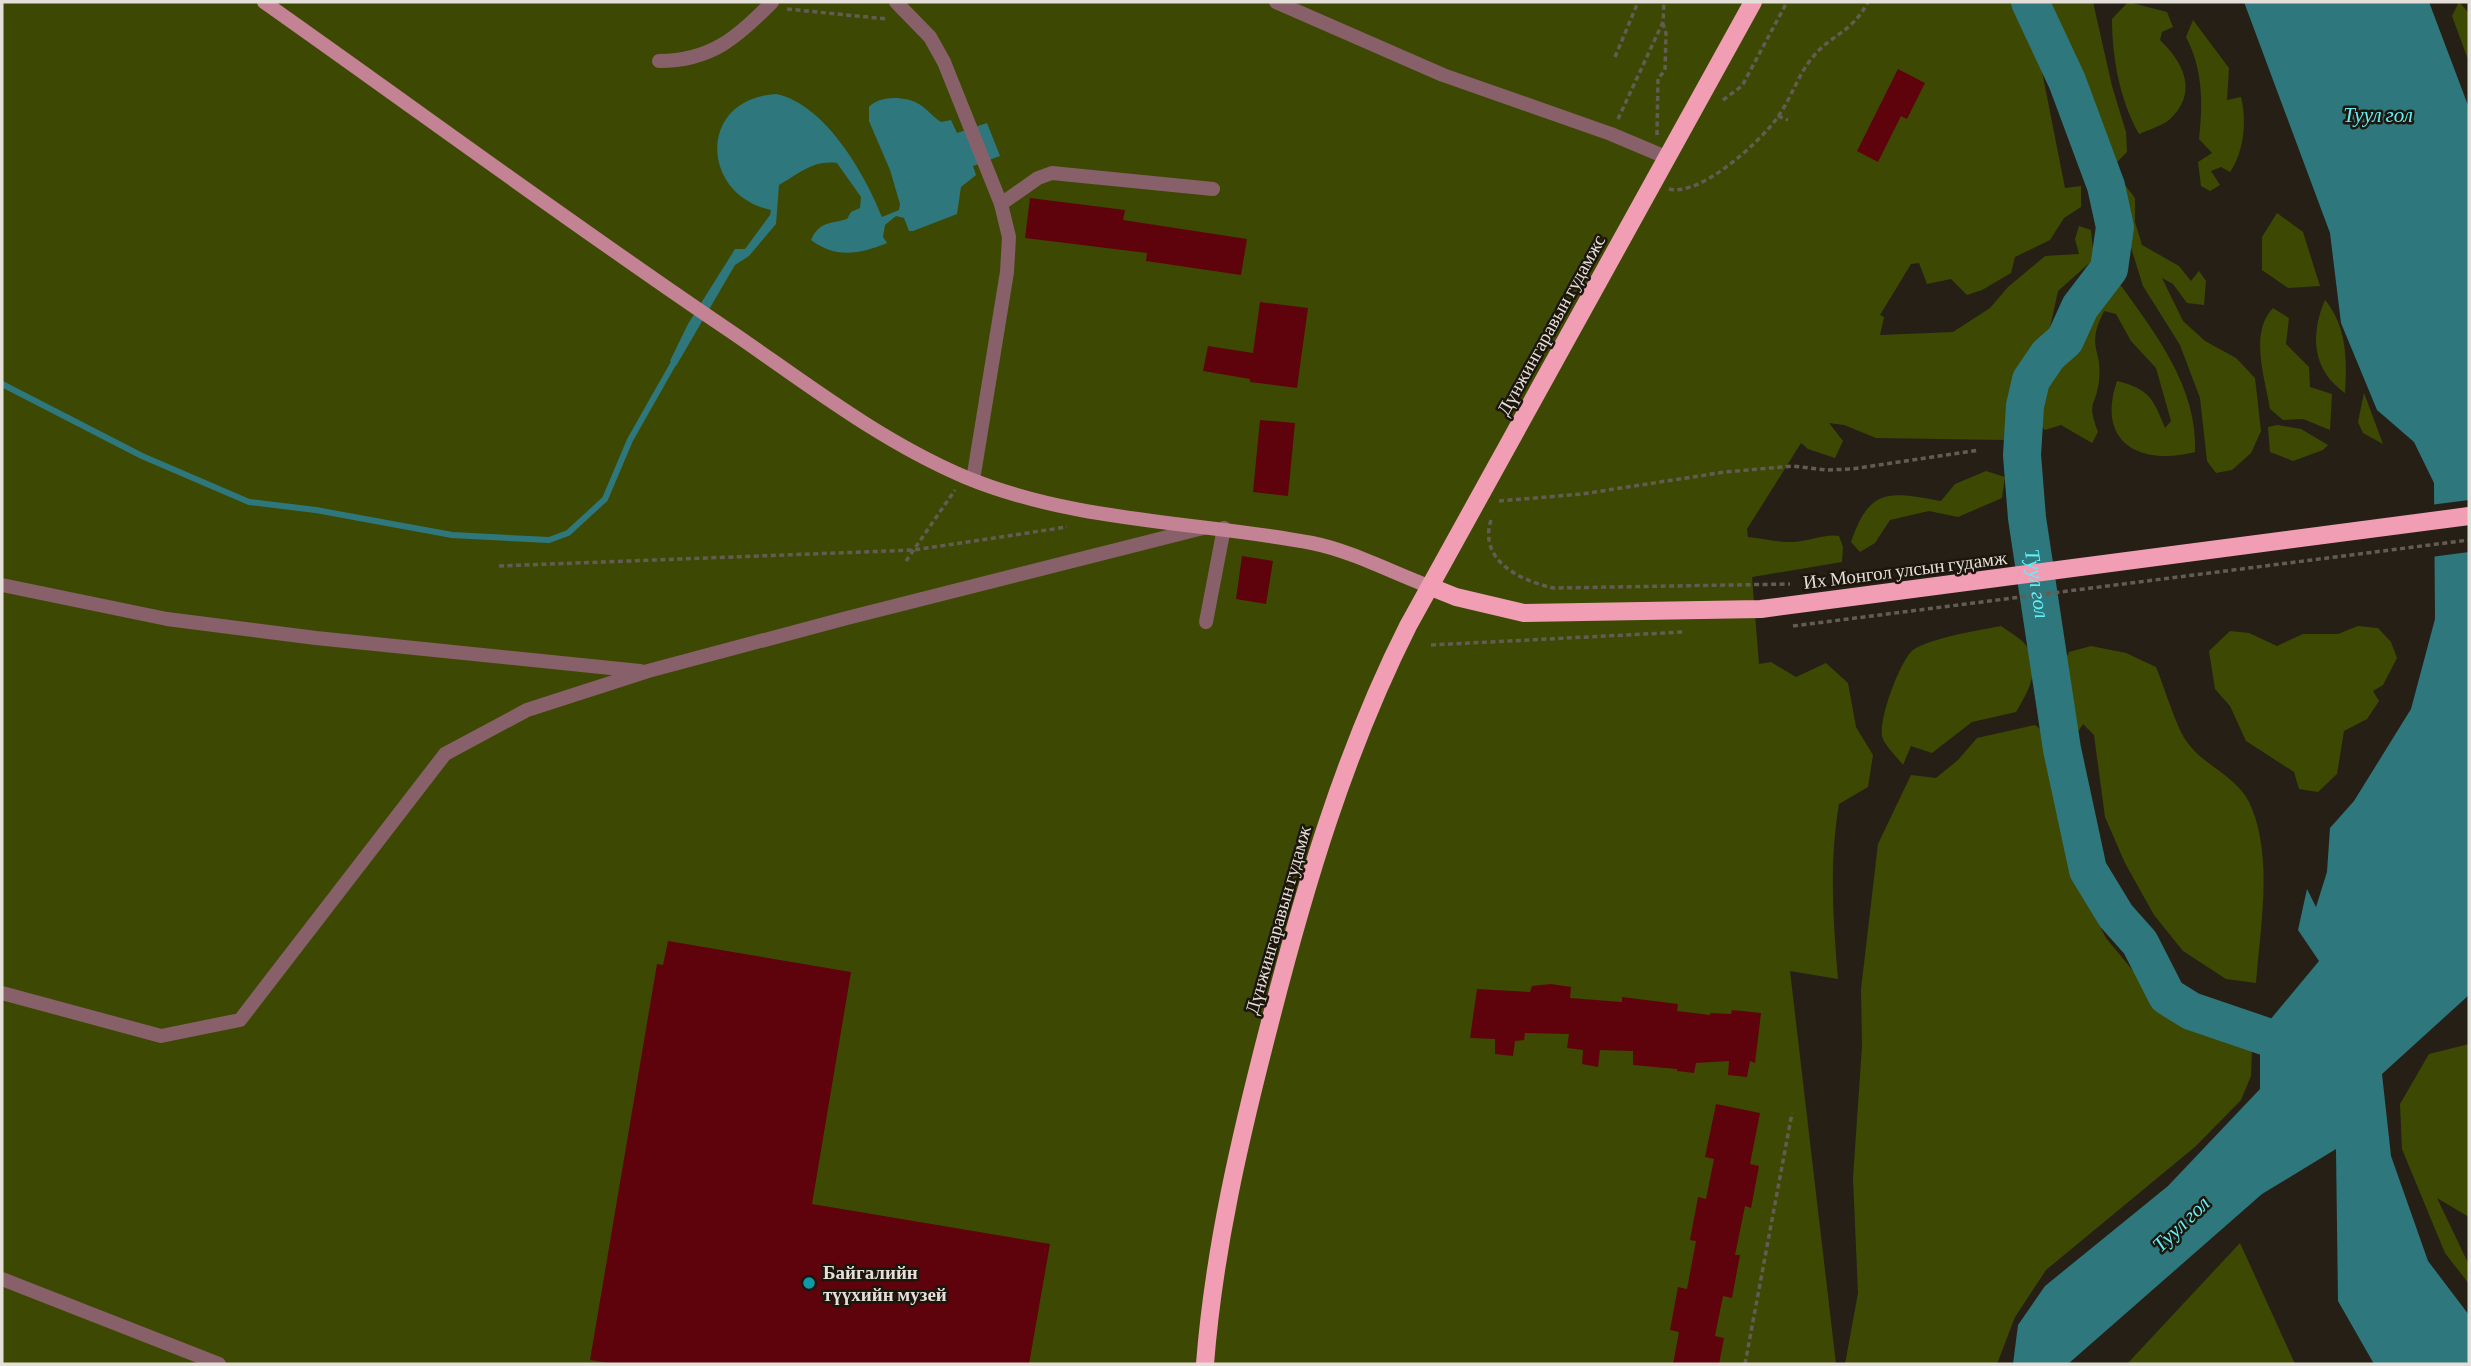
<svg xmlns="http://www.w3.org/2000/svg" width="2471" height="1366" viewBox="0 0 2471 1366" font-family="'Crimson Pro',serif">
  <rect width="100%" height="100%" fill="#261f16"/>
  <g fill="#3d4903">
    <path d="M2 2H2023L2036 41 2065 188 2081 186V207L2064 218 2050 240 2015 257 2011 273 1982 290 1967 295 1951 279 1927 284 1919 263 1911 264 1880 315 1884 317 1880 335 1953 332 1990 308 2008 287 2045 256 2079 254 2075 239 2079 226 2091 230 2094 259 2058 291 2049 332 2015 392 2007 440 1876 438 1844 425 1829 423 1843 441 1835 458 1808 449 1801 443 1747 529 1748 537C1762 538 1775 542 1788 542 1805 543 1826 533 1839 536L1843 547 1842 562 1752 577 1759 664 1771 662 1796 677 1826 663 1848 683 1856 727 1873 755 1868 787 1839 804C1829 863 1833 919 1838 979L1790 971 1836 1364H2Z"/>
    <polygon points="2042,2 2093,2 2112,86 2126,132 2127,152 2116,163 2095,117 2066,38"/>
    <path d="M2128 2 2167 12 2173 27 2162 32 2160 40C2184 63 2199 93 2169 120 2161 126 2148 130 2139 134 2120 100 2112 58 2112 19Z"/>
    <polygon points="2459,2 2469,13 2469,62 2452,16"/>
    <path d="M2193 20 2229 68 2227 100 2241 97C2247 121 2244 152 2230 172L2221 167 2211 171 2220 185 2210 191 2201 186 2198 162 2212 153 2199 139C2203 104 2203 69 2186 37Z"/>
    <polygon points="2125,185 2135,198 2135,222 2142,245 2179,266 2191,281 2199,271 2206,281 2204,305 2187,303 2173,284 2162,278 2183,321 2205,341 2236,358 2255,378 2261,431 2251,453 2232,470 2216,473 2207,461 2200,398 2180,345 2143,286 2117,203"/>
    <polygon points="2277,213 2303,232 2320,286 2288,288 2262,270 2262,237"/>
    <path d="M2116 279C2153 330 2198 386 2195 452 2140 466 2096 443 2117 381 2149 389 2153 398 2165 428L2171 421 2156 368 2131 341 2116 314 2104 311C2085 349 2103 348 2099 380 2096 408 2086 400 2098 432L2092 443 2061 425 2045 430 2038 424 2041 395 2074 338Z"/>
    <path d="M2325 300C2347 326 2347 361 2345 393 2312 370 2310 335 2325 300Z"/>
    <path d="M2273 308 2289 318 2286 344 2309 367 2310 387 2332 394 2330 430 2303 419 2283 420 2270 409C2265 378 2249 333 2273 308Z"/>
    <polygon points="2364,393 2383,444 2363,433 2358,422"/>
    <polygon points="2277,425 2301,429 2328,445 2323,450 2293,461 2270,452 2268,427"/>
    <path d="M1986 471 2005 477 2002 498 1958 517 1929 511 1890 520 1875 543 1860 552 1851 542C1870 486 1890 492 1941 501L1955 484Z"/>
    <path d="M2001 626C2009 632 2023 639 2028 648 2041 671 2027 693 2016 712L1972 722 1932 753 1911 746 1903 765C1897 757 1887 748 1883 739 1876 725 1900 660 1913 650 1930 638 1980 630 2001 626Z"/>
    <polygon points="2358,626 2378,628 2391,642 2397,658 2383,685 2373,691 2379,701 2367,719 2344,731 2337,774 2318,792 2299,789 2294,772 2246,741 2230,706 2215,689 2209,651 2230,631 2249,633 2277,646 2303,634 2338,634"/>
    <path d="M2091 646 2126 653 2156 667C2164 686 2176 727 2187 742 2203 765 2236 776 2249 802 2274 853 2260 929 2256 983L2226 979 2183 951 2154 915 2125 863 2105 817 2094 735 2083 724 2071 742C2054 717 2056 678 2069 652Z"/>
    <polygon points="2035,725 2045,733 2069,866 2106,938 2172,1018 2218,1038 2252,1047 2251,1076 2241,1100 2196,1146 2046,1270 2015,1317 1997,1364 1845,1364 1858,1293 1853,1178 1862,1046 1861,989 1878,844 1911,775 1936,778 1958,760 1977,738"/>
    <polygon points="2469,1044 2469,1217 2437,1198 2469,1265 2469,1284 2445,1253 2402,1149 2400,1104 2429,1054"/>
    <polygon points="2240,1243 2295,1364 2127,1364"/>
  </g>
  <g fill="#2e787d">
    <polygon points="2244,2 2429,2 2469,108 2469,995 2382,1074 2391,1156 2428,1261 2469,1315 2469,1364 2374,1364 2338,1301 2336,1149 2262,1194 2068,1364 2013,1364 2018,1325 2045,1286 2168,1186 2260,1089 2260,1032 2319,961 2298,930 2307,889 2316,907 2327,872 2330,828 2354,801 2411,709 2435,619 2434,483 2414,442 2377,410 2341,323 2330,233"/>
    <path d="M776 94C825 104 865 174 882 217L899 210 900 204 890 170 869 121V107C879 95 906 96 919 104 927 109 933 117 941 122L951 120 957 133 987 123 1000 156 973 166 976 175 961 187 957 214 913 231H909L904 218 896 216 885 225 883 237 887 243C860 254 836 259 811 240 819 221 831 224 847 219L851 212 860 208 861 197 837 163C812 160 799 174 779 185L776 224 749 256 735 265 676 366 670 361 688 324 735 249H745L770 215 771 210C700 195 697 99 776 94Z"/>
  </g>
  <polygon fill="#261f16" points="2469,500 2469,552 2431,557 2430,505"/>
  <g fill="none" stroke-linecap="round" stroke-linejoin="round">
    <polyline stroke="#2e787d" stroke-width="6" points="2,384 142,456 249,502 316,510 452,535 549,540 568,533 605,499 630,440 677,357"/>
    <path stroke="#2e787d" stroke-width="38" id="s1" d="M2030 2 2067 81 2106 186 2115 227 2109 269 2080 307 2065 340 2048 355 2031 380 2025 406 2022 455 2027 518 2062 749 2088 870 2116 916 2140 943 2167 996 2191 1011 2279 1041 2301 1066"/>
  </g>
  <g fill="#5e030c">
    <polygon points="1898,69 1925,83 1907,119 1901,116 1878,162 1857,151"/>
    <polygon points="1030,198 1125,210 1123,220 1247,239 1241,275 1146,261 1147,253 1025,238"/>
    <polygon points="1260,302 1308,308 1297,388 1250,382 1250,379 1203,371 1208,346 1253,353"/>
    <polygon points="1260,420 1295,423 1288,496 1253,492"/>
    <polygon points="1242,556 1273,561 1266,604 1236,599"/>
    <polygon points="668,941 851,972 812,1204 1050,1244 1029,1364 615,1364 590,1360 657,964 663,965"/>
    <polygon points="1551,984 1571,987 1570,998 1622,1002 1622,997 1678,1004 1677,1011 1710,1015 1710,1013 1731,1014 1732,1010 1761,1013 1755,1063 1750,1061 1747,1077 1728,1075 1729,1061 1696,1063 1694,1073 1677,1071 1677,1069 1633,1065 1633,1051 1600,1050 1598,1067 1582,1064 1583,1050 1567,1048 1569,1034 1525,1033 1524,1040 1515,1041 1513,1056 1495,1054 1495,1039 1470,1038 1477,989 1530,992 1532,986"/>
    <polygon points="1716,1104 1760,1113 1750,1164 1759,1166 1751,1208 1745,1206 1735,1255 1740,1255 1732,1298 1723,1296 1715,1336 1724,1338 1719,1364 1673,1364 1679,1332 1670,1330 1678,1287 1687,1289 1696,1241 1690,1240 1698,1197 1706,1199 1714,1159 1705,1157"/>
  </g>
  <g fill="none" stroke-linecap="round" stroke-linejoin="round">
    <g stroke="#625c54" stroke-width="3.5" stroke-dasharray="5 3.5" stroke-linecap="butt">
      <polyline points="787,9 887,19"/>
      <polyline points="1615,57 1638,2"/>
      <polyline points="1723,100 1742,86 1787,2"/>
      <polyline points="1778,116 1788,120"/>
      <polyline points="1618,119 1663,22 1664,2"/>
      <polyline points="1657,135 1658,78 1665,71 1666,33 1663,24"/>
      <path d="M1669 189C1700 197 1760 142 1777 118 1791 99 1798 75 1812 58 1831 34 1851 34 1868 2"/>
      <polyline points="1499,501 1582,494 1725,472 1793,466 1826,470 1852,469 1979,450"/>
      <path d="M1491 520C1478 561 1521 581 1554 588L1790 584"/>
      <polyline points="906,561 955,490"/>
      <polyline points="499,566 914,550 1067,527"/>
      <polyline points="1793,626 2469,540"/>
      <polyline points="1431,645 1684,632"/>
      <polyline points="1745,1364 1792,1113"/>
    </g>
    <g stroke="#88606a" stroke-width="14">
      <polyline points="896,2 930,37 944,62 1001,204 1009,237 1007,272 973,480"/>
      <polyline points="1276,2 1443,75 1611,134 1668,158"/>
      <path d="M659 61C711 61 738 37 772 2"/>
      <polyline points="1001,204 1038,178 1052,173 1213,189"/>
      <polyline points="2,585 167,619 316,638 640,671"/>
      <polyline points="1206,622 1224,528"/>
      <polyline points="2,993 161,1036 240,1020 445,754 527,710 648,671 847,618 1203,528"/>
      <polyline points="2,1279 219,1364"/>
    </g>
    <path stroke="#c38394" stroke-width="14" d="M264 2C420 112 574 226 733 333 807 384 882 442 965 477 1076 523 1196 521 1312 543 1352 551 1393 573 1431 587"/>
    <g stroke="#f19eb5" stroke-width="18">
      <polyline points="1431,587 1456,597 1524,613 1761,609 2469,516"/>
      <path d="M1205 1364C1214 1249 1240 1138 1269 1026 1304 889 1344 753 1408 626L1753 2"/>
    </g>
  </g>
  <circle fill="#0f9aa8" stroke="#1d160d" stroke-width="2.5" cx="809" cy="1283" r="7"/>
  <g text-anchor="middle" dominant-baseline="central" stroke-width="5" stroke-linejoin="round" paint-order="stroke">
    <g font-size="19" fill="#e4dfd9" stroke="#1d160d">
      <text transform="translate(1551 325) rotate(-61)">Дүнжингаравын гудамжс</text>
      <text transform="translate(1905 570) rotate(-7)">Их Монгол улсын гудамж</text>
      <text transform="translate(1278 920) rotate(-74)">Дүнжингаравын гудамж</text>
    </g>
    <g font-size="19" font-weight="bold" fill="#e4dfd9" stroke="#1d160d" text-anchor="start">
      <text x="823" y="1272">Байгалийн<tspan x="823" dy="22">түүхийн музей</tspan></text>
    </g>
    <g font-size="21" font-style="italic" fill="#62eff8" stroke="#1d160d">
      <text x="2378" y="115">Туул гол</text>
      <text stroke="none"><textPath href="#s1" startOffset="626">Туул гол</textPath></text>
      <text transform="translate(2181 1224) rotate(-44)">Туул гол</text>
    </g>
  </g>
  <rect width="2471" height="1366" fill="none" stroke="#e4dfd9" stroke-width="7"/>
</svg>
